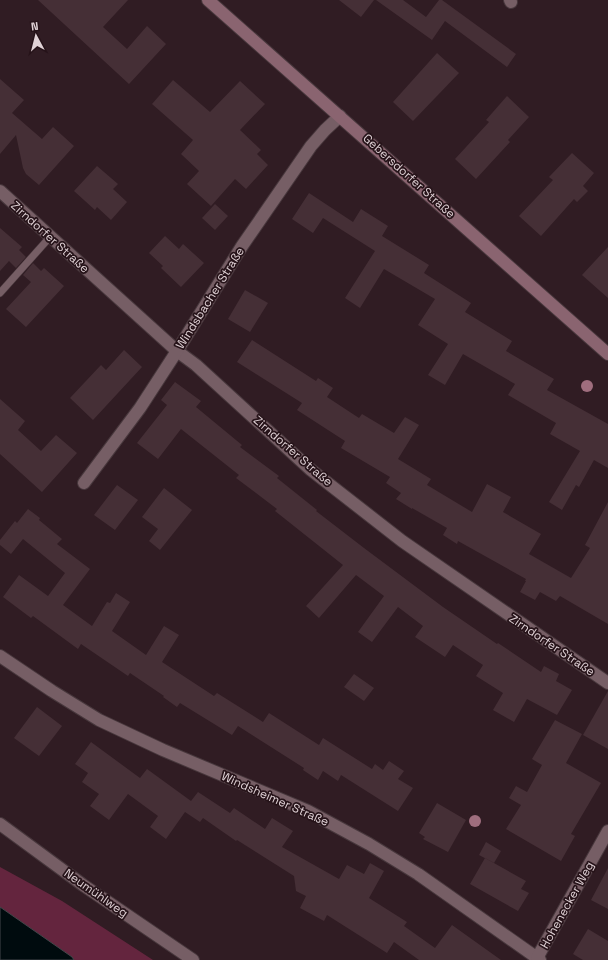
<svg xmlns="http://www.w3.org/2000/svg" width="608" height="960" viewBox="0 0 608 960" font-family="'Space Grotesk',sans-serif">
  <rect width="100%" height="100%" fill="#301c23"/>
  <polygon fill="#64253e" points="0,867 62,901 153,960 74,960 72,957 0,907"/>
  <polygon fill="#000b0e" stroke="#43474a" points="0,907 72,957 74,960 0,960"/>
  <g fill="#452f36">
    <polygon points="38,0 128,0 103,27 127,49 147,26 166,44 129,84"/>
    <polygon points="339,0 374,0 361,17"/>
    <polygon points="376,0 403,0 426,17 439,0 442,0 516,54 507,67 445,21 432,40"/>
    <polygon points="437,53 459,73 413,121 393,102"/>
    <polygon points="0,79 24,100 12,113 42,139 53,127 74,146 39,185 26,174 23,168 16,135 0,154"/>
    <polygon points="173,80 210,112 240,81 265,104 240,130 261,150 257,154 268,165 246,189 235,179 211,206 187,184 199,171 181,154 193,140 152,104"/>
    <polygon points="507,96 529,117 508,140 510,142 476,179 455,159 489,122 486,120"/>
    <polygon points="572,153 594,173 583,186 588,191 577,202 574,199 541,236 519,216 553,180 549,177"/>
    <polygon points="97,166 118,184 113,189 127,202 111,220 97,207 95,210 74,191"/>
    <polygon points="309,193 353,222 361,209 388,226 382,236 429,265 424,273 471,303 465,312 512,341 506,351 554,379 547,390 608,424 608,468 594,460 579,487 576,485 562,510 549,502 580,451 550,434 556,423 508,395 515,384 463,354 445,385 428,375 448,344 418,325 435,299 384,269 360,308 345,298 375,251 323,218 313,233 292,219"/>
    <polygon points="215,204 228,216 215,230 202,218"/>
    <polygon points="0,228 22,247 19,250 26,257 16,268 9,261 0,271"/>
    <polygon points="165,236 179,249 183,244 204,263 181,287 161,268 163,266 149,253"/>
    <polygon points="608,247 608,298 582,275"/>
    <polygon points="33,263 41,271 44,268 64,286 26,327 6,309 31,282 23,275"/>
    <polygon points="245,290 268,303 250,332 228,319"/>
    <polygon points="252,340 316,381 318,378 333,388 327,397 359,418 362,414 394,433 405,417 419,425 398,459 431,479 427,485 472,512 487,484 511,497 503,512 541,534 529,554 571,578 590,548 585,545 608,502 608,624 560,596 556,601 540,592 535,600 520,592 526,581 525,581 526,579 458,541 457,544 443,535 447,528 412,508 412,509 396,499 401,493 386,483 390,477 341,448 345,441 297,410 302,403 237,362"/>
    <polygon points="124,350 142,367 93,420 70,398 101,365 106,370"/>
    <polygon points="175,382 201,401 196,407 242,445 240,447 279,476 277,478 317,510 316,511 364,548 443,607 497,644 498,643 541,672 544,666 559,674 556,681 572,690 557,715 527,699 514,722 493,710 503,693 476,676 483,665 453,645 445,657 415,637 423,626 398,607 372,642 358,632 384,596 356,575 319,618 306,606 343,565 275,511 277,509 236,478 239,475 181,429 158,459 137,443 167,405 161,400"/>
    <polygon points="0,399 25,421 18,430 41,451 56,435 77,453 42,492 0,454"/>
    <polygon points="117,485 138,500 115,530 94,515"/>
    <polygon points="164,488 192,510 160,550 149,541 158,529 142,517"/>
    <polygon points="28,509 40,518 39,520 62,539 57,544 90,569 63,605 92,626 107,602 110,603 116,593 130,602 112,631 146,655 164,626 179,635 162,662 214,696 217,693 263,722 269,713 319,745 323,738 372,769 375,764 383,770 389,761 404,771 398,779 413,788 398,811 341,775 338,781 323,771 318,780 303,770 304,768 238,726 232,735 180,703 177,707 163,697 164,696 130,673 128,676 81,644 78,649 33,616 31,618 3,597 19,575 48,596 65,573 23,539 11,554 0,545 0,540 15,521 17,523"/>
    <polygon points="354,674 374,688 364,701 344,687"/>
    <polygon points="608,691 608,749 583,735"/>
    <polygon points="37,707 62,726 39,756 14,738"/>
    <polygon points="555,720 582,734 566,763 601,783 571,834 575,836 561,861 506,829 521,805 509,798 516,786 527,792 542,765 532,759"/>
    <polygon points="91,742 140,778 147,769 191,801 198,792 230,813 234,808 265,829 272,818 293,831 282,847 339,879 347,865 364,874 370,863 384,871 369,898 407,922 404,926 435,948 452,925 501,960 419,960 394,942 387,953 327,915 324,921 300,908 306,896 296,891 294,876 237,840 236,841 203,818 200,822 185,812 166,839 150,827 158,816 128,794 109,820 90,806 99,794 82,782 88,773 75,764"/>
    <polygon points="437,803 466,820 448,852 423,839 425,837 419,833"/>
    <polygon points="486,842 501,851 494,863 479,855"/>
    <polygon points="485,858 526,881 521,889 529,893 518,911 470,884"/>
    <polygon points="608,868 608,909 591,900"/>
    <polygon points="588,929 608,941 608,960 583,960 573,954"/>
  </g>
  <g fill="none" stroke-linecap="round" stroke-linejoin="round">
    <defs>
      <polyline id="service" points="0,293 50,237"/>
      <g id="minor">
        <polyline points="510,0 511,2"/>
        <polyline points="0,191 177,351 196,365 311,470 402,541 608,683"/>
        <polyline points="84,483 140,408 177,351 242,246 311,146 325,130 340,116"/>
        <polyline points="0,656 52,691 99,720 163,750 308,811 369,844 418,874 540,960"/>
        <polyline points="0,824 83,885 193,960"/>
        <polyline points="537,958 608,831"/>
      </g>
      <polyline id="secondary" points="208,0 608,354"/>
    </defs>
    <use href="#service" stroke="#47373c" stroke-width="8"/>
    <use href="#minor" stroke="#47373c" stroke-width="14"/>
    <use href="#secondary" stroke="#47373c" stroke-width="14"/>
    <use href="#service" stroke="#765e65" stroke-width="7"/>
    <use href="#minor" stroke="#765e65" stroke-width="12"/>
    <use href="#secondary" stroke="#8a6470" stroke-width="12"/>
  </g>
  <g fill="#9f6e7e">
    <circle cx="587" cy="386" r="6"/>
    <circle cx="475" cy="821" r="6"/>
  </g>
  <g text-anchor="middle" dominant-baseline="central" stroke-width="3.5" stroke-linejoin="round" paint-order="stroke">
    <g font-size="12" fill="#e0d2d6" stroke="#261319">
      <text transform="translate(409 176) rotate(42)">Gebersdorfer Straße</text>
      <text transform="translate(50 237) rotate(42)">Zirndorfer Straße</text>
      <text transform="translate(210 298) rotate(-58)">Windsbacher Straße</text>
      <text transform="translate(293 451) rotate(41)">Zirndorfer Straße</text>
      <text transform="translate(552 645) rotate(34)">Zirndorfer Straße</text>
      <text transform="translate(275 799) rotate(24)">Windsheimer Straße</text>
      <text transform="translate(96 893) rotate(35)">Neumühlweg</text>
      <text transform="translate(567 905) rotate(-61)">Hohenecker Weg</text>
    </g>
  </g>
  <g transform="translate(36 36) rotate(353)" stroke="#261319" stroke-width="3" paint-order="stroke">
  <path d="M0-3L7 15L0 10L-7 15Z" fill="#e0d2d6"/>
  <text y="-6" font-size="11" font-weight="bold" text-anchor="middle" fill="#e0d2d6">N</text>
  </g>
</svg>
